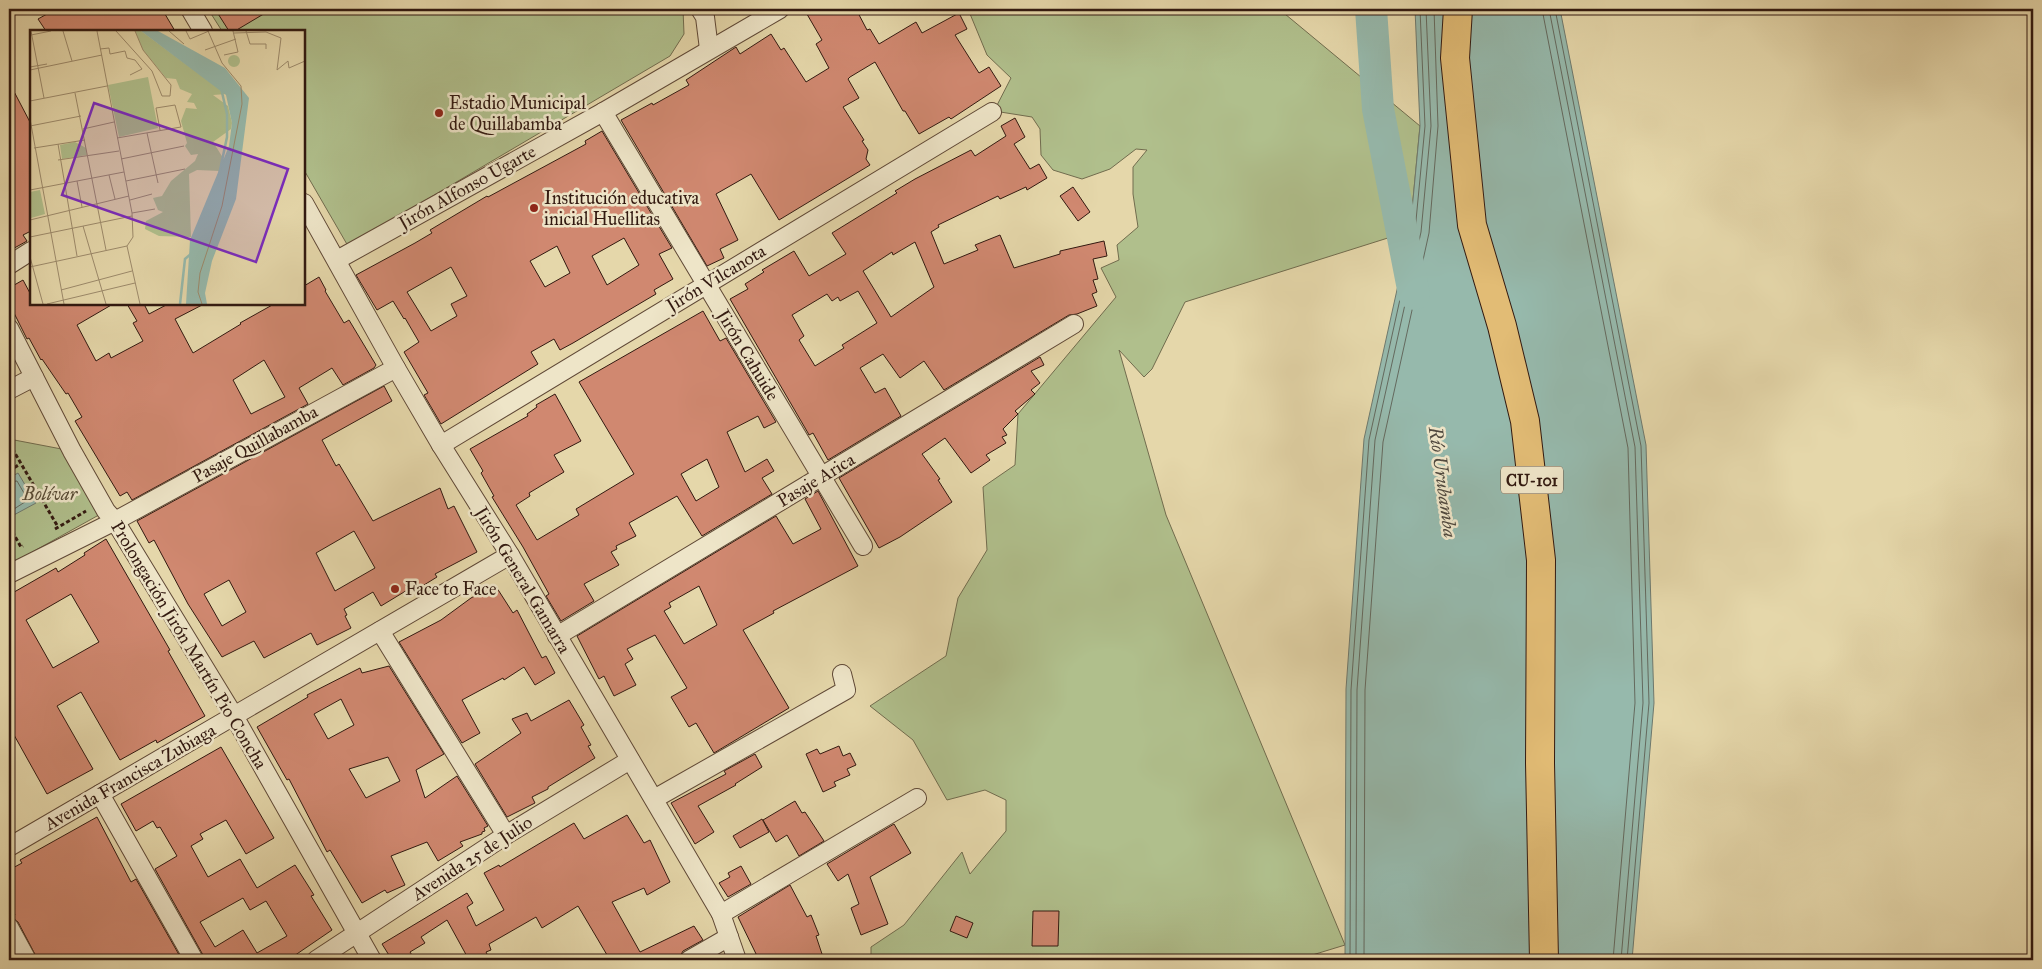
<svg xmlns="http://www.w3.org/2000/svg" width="2042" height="969" viewBox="0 0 2042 969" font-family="'IM FELL Great Primer',serif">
  <rect width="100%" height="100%" fill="#e5d7aa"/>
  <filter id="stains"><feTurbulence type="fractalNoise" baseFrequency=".004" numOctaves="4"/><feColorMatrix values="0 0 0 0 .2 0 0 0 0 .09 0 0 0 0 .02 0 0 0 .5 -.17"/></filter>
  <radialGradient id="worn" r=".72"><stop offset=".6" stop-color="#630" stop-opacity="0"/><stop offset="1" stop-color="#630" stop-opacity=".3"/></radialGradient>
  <g fill="#b0bf8c" stroke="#716c4e">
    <polygon points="208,9 683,9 684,34 670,56 348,246 304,170 304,31 222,31"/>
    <polygon points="968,9 1279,9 1420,126 1410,231 1185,302 1152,369 1144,377 1119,350 1166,515 1345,945 1296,960 871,960 871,947 904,925 962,852 970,874 1006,831 1006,800 985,790 947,800 913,740 870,706 946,656 958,598 987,550 983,487 1015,465 1018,414 1116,297 1101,268 1119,260 1117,245 1138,227 1133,194 1133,167 1147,150 1136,149 1110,169 1082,179 1053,170 1041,155 1040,129 1032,117 994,111 1011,78 987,55"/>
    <polygon points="9,439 72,451 106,511 9,565"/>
  </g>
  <g fill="#96b9ac" stroke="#6e796e">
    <polygon points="1415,9 1560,9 1646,445 1654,703 1632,960 1345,960 1346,689 1364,439 1410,231 1420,126"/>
    <polygon points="18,473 36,503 12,516 9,510 9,478"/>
  </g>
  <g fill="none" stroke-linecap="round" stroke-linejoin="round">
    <g stroke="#64695e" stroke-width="1">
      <polyline points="1542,9 1628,448 1635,703 1613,960"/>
      <polyline points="1549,9 1635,447 1643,703 1621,960"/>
      <polyline points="1555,9 1641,446 1649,703 1627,960"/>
      <polyline points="9,482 17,481 28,500 14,509 9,508"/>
      <polyline points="1350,960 1351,690 1369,440 1415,231 1425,126 1420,9"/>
      <polyline points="1356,960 1357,690 1375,440 1421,232 1431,126 1426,9"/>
      <polyline points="1364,960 1365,690 1383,442 1429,233 1438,126 1434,9"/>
    </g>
    <polyline stroke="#96b9ac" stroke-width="32" points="1371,9 1378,109 1414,294"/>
  </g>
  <g fill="#d08870" stroke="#321910" fill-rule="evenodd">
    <polygon points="56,9 162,9 175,31 46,31 38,19"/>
    <polygon points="215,9 272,9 235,31 229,31"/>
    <polygon points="804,9 856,9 867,30 870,29 879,44 916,22 922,33 959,13 967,29 955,35 979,73 989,67 1001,86 951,119 949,117 919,134 905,111 903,111 875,62 850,77 848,79 859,98 843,107 864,140 862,141 868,150 866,159 870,165 779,220 751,174 716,194 738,240 720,249 724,258 707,266 621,120 652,103 653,105 689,85 686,80 736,47 740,54 771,34 781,50 784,48 806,82 829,68 816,44 822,40"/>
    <polygon points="9,82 31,124 31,231 23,235 27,241 9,251"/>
    <path d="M1015 118 1025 137 1014 144 1030 169 1039 164 1047 178 1027 190 1026 187 1000 199 998 196 938 225 939 227 931 232 944 264 978 250 975 245 1000 235 1014 268 1060 254V251L1104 241 1107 256 1093 259 1098 279 1093 280 1097 292 1092 294 1097 306 1077 314 1069 315 944 390 924 361 900 378 883 354 860 368 875 393 885 388 901 416 828 460 813 433 809 435 808 433 730 299 748 289 745 284 764 272 762 270 794 251 809 276 846 254 832 233 897 193 895 191 915 179 971 150 975 156 1006 136 1001 126ZM915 242 934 287 891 317 863 271 892 252 893 255ZM858 291 877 323 842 345 844 348 815 366 799 340 804 336 792 315 827 294 832 301 838 297 840 301Z"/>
    <path d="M602 131 672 248 659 254 673 279 654 290 656 294 573 343 560 350 554 339 531 352 538 364 441 424 424 395 428 393 404 352 419 342 405 318 404 319 393 301 377 310 356 275 415 243 432 233 430 230 487 196 488 197 586 144 585 141ZM624 238 639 265 607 285 592 256ZM557 246 570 273 545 287 530 261ZM451 267 467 296 451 304 457 316 431 331 407 292Z"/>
    <polygon points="1073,187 1090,212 1078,221 1060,196"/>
    <path d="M319 277 326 290 325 291 344 323 349 320 376 365 374 368 343 385 332 368 299 388 308 404 132 500 127 492 120 496 75 421 82 417 68 393 66 394 42 359 41 360 29 338 27 339 9 303V288L23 280 31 295V304H113L77 325 96 361 109 353 111 358 143 341 133 323 137 321 127 304H144L149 314 168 304H204L175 319 193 353 241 324 240 323 274 304H304V286ZM264 360 285 397 251 414 233 380Z"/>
    <path d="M703 311 720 341 726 338 776 422 764 428 758 416 727 432 745 472 767 459 774 471 762 478 772 494 702 536 677 496 629 523 636 536 616 546 617 549 611 552 619 565 584 584 594 601 561 621 546 596 549 594 523 547 492 497 494 496 481 473 483 471 470 449 528 416 527 414 537 407 536 405 555 394 581 441 554 455 564 472 529 493 530 496 516 505 537 540 579 515 576 509 634 474 579 382ZM707 459 719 487 696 501 681 474Z"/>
    <polygon points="1040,357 1044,365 1031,371 1040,383 1031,390 1035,394 1015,411 1018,414 1003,429 1007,435 1002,437 1006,443 986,455 990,460 971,473 945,438 922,454 940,479 938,480 952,502 900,537 879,548 839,478"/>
    <path d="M384 386 392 401 322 440 336 466 339 464 373 521 440 488 448 509 454 506 477 552 435 574 437 577 411 593 409 589 381 606 373 592 344 609 347 615 345 616 351 628 317 645 311 633 264 658 254 641 222 657 188 604 154 540 149 543 137 521ZM354 531 375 568 335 591 316 553ZM229 580 246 612 222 626 204 594Z"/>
    <path d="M818 491 858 566 773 611 774 613 743 630 789 708 714 753 696 723 689 727 671 697 687 688 655 635 627 649 633 659 625 664 636 685 614 696 604 676 599 679 577 636 776 516 793 544 821 529 805 499ZM699 586 717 625 684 644 664 611 671 607 669 603Z"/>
    <path d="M106 539 170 650 168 651 205 716 157 743 156 740 120 760 81 692 57 706 93 769 47 794 9 726V595L56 568 58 572 85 555 84 553ZM71 594 99 642 53 668 26 620Z"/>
    <polygon points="495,585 513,613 517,610 542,658 546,656 555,673 535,685 524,667 504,680 503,678 462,700 480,733 462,743 399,642 441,620 471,598"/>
    <path d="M389 666 444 754 416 770 425 798 457 776 488 826 484 828 485 831 482 832V834L460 842 463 846 438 861 427 842 391 856 405 885 387 893 385 890 362 903 330 850 327 852 289 779 287 780 257 727 308 697 307 695 360 668 362 673ZM341 699 354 725 328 739 314 714ZM388 757 400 781 366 798 349 769Z"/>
    <polygon points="569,700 584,725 581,727 591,745 588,746 595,758 548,787 548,789 532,797 535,803 507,817 475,764 521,733 512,719 527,713 531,721"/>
    <polygon points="839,746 843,756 850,753 856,765 847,769 850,775 834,782 836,786 823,792 806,754 817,749 820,754"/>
    <path d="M221 747 274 838 246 854 226 820 200 834 203 839 191 846 208 877 240 859 257 888 295 865 314 895 311 896 332 930 288 960H205L203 955 155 869 177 856 160 827 157 828 153 821 136 831 121 804ZM243 898 250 910 266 901 287 936 257 953 243 930 215 947 200 922Z"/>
    <polygon points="755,754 762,767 735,784 736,785 698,806 714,832 695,844 671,803 726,774 724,771"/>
    <polygon points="795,801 802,813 805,812 824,841 799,856 787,835 776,842 763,820"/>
    <polygon points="627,815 644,843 650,840 670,882 647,895 644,888 612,902 640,952 694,926 703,940 683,951 678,960 610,960 578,906 542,928 536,917 489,944 491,950 486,952 490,960 469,960 447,920 421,937 425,943 410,952 415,960 392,960 382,944 467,893 473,903 467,907 476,926 504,910 484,873 499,865 500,867 574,823 584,839"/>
    <polygon points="97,817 131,882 136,879 182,960 38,960 18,922 11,917 15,915 9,904 9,870 22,863 20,860"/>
    <polygon points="762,819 769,832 740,848 733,836"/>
    <polygon points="894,824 911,853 870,877 888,924 861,935 851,908 859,904 848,874 838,881 827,864"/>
    <polygon points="741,866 751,884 728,897 719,883 730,877 728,873"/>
    <polygon points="790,885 807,917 811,915 819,935 816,936 824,960 759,960 738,917"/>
    <polygon points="1033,911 1059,911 1058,946 1032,946"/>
    <polygon points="956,916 973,923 967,938 950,931"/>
  </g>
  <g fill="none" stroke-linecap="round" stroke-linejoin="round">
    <defs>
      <g id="street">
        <polyline points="190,9 203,31"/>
        <polyline points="700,9 705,17 709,49"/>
        <polyline points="603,112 863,546"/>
        <polyline points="304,203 396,368 441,445 510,555 721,914 737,960"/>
        <polyline points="337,260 603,112 780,9"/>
        <polyline points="9,265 31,251"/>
        <polyline points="9,328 72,451 106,511 115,521 234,716 372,960"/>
        <polyline points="9,390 34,377"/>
        <polyline points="441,445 992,112"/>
        <polyline points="9,574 115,521 396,368"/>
        <polyline points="380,631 506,835"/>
        <polyline points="557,636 1074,324"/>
        <polyline points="100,794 194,960"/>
        <polyline points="654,799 846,690 842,674"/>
        <polyline points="9,847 510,555"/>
        <polyline points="721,914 917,798"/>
        <polyline points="9,927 27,960"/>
        <polyline points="316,960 506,835 630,760"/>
        <polyline points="689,960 729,937"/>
      </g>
      <polyline id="primary" points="1458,9 1455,58 1472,225 1502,326 1525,421 1541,560 1540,763 1544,960"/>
    </defs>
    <use href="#street" stroke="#5f4836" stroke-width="20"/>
    <use href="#primary" stroke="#321910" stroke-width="30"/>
    <g stroke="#321910" stroke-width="3" stroke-dasharray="4 2.5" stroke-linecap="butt">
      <polyline points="9,443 58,527"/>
      <polyline points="9,471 20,464"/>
      <polyline points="9,526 21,547 23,546"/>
      <polyline points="55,529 86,511"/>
    </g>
    <use href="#street" stroke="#eee5c8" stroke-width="18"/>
    <use href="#primary" stroke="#e2bc75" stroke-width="28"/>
  </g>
  <g fill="#8f2418" stroke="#eee5c8" stroke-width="2">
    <circle cx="439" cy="113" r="5"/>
    <circle cx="534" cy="208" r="5"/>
    <circle cx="395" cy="589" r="5"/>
  </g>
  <g text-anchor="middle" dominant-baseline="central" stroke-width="5" stroke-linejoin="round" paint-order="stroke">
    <rect fill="#eee5c8" stroke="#6a5647" stroke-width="1" x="1501" y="466.5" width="62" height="27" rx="4"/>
    <g font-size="16" font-weight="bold" fill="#321910">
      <text x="1532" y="480">CU-101</text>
    </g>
    <g font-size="18" fill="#321910" stroke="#eee5c8" text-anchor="start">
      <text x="449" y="103">Estadio Municipal<tspan x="449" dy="21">de Quillabamba</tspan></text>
      <text x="544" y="198">Institución educativa<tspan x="544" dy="21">inicial Huellitas</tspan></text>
      <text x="405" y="589">Face to Face</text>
    </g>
    <g font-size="18" fill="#321910" stroke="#eee5c8">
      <text transform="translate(467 187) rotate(-29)">Jirón Alfonso Ugarte</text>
      <text transform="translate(716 278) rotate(-31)">Jirón Vilcanota</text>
      <text transform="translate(748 355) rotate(59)">Jirón Cahuide</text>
      <text transform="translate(255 444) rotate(-29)">Pasaje Quillabamba</text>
      <text transform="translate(816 480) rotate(-31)">Pasaje Arica</text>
      <text transform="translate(523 580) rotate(59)">Jirón General Gamarra</text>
      <text transform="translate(189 645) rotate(59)">Prolongación Jirón Martín Pio Concha</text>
      <text transform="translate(130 777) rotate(-30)">Avenida Francisca Zubiaga</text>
      <text transform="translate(472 858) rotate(-33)">Avenida 25 de Julio</text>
    </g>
    <g font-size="18" font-style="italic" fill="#584b35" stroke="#eee5c8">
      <text x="50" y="494">Bolívar</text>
    </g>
    <g font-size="19" font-style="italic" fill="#50493f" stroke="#eee5c8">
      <text transform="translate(1443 482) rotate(82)">Río Urubamba</text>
    </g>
  </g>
  <g transform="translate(30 30)">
    <rect width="275" height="275" fill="#e5d7aa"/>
    <path d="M105 1H111L196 64 183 65 198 76 202 93 201 99 183 112 195 131 190 141 167 140 159 144 161 207 129 206 115 199 116 191 133 182 128 180 123 168 132 166 141 151 165 131 168 124 161 125 155 116 157 113 151 91 156 78 167 79 164 73 157 72 162 64 150 59 146 49 136 48 113 20ZM198 31a6 6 0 1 1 12 0a6 6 0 1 1-12 0ZM118 47 128 98 89 107 78 55ZM45 112 56 118 57 125 32 129 30 115ZM10 160 15 184 1 188 0 162Z" fill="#b0bf8c"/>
    <path d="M111 1H128L195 38 219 68 206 169 182 231 175 263 177 274H156L160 210 199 116 202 93 196 65Z" fill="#96b9ac"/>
    <path fill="none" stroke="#96b9ac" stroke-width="2.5" d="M189 145 197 107V84L191 58M150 274 155 229 162 223"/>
    <path fill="none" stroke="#9d8b6c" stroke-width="1" d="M1 1 14 68M33 1 42 31M67 1 102 183 103 207 97 216 110 274M86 1 122 41 132 66H140L141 55 113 20 105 1M139 1 154 14M156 1 160 9 179 1M216 1 220 14H236V19M204 3 236 2 251 8 247 40 258 31 259 38 275 31M1 5 21 1M70 19 79 18 80 24 95 21 97 28 105 30 112 39 100 45M175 20 206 9M194 25 208 22 203 1M0 37 17 34M0 40 72 25M45 63 76 220M0 71 77 56M0 89 34 274M0 96 51 86M53 99 84 92M117 103 128 153M87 108 151 97 145 75 126 78 130 100M28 114 47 226M4 118 55 110M91 129 154 116M28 130 89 121M79 145 85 169M47 151 52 177M96 151 155 139M0 160 94 142M100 170 122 164M102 183 125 179M0 190 99 166M53 196 76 274M0 207 102 186M0 227 13 274M0 237 97 216M31 260 102 241M17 274 105 253M172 274 168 262 170 243 192 176 212 74 211 56 192 33 178 1"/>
    <path fill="#7b2cbf" fill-opacity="0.15" stroke="#7b2cbf" stroke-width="2.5" d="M64 73 258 139 226 232 32 165Z"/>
    <rect width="275" height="275" fill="none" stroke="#321910" stroke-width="2.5"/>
  </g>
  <rect width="2042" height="969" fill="none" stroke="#e5d7aa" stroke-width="30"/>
  <rect x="10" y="10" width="2022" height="949" fill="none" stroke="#321910" stroke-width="2.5"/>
  <rect x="15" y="15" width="2012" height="939" fill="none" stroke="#321910"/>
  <rect width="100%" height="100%" filter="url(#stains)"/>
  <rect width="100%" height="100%" fill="url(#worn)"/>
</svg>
